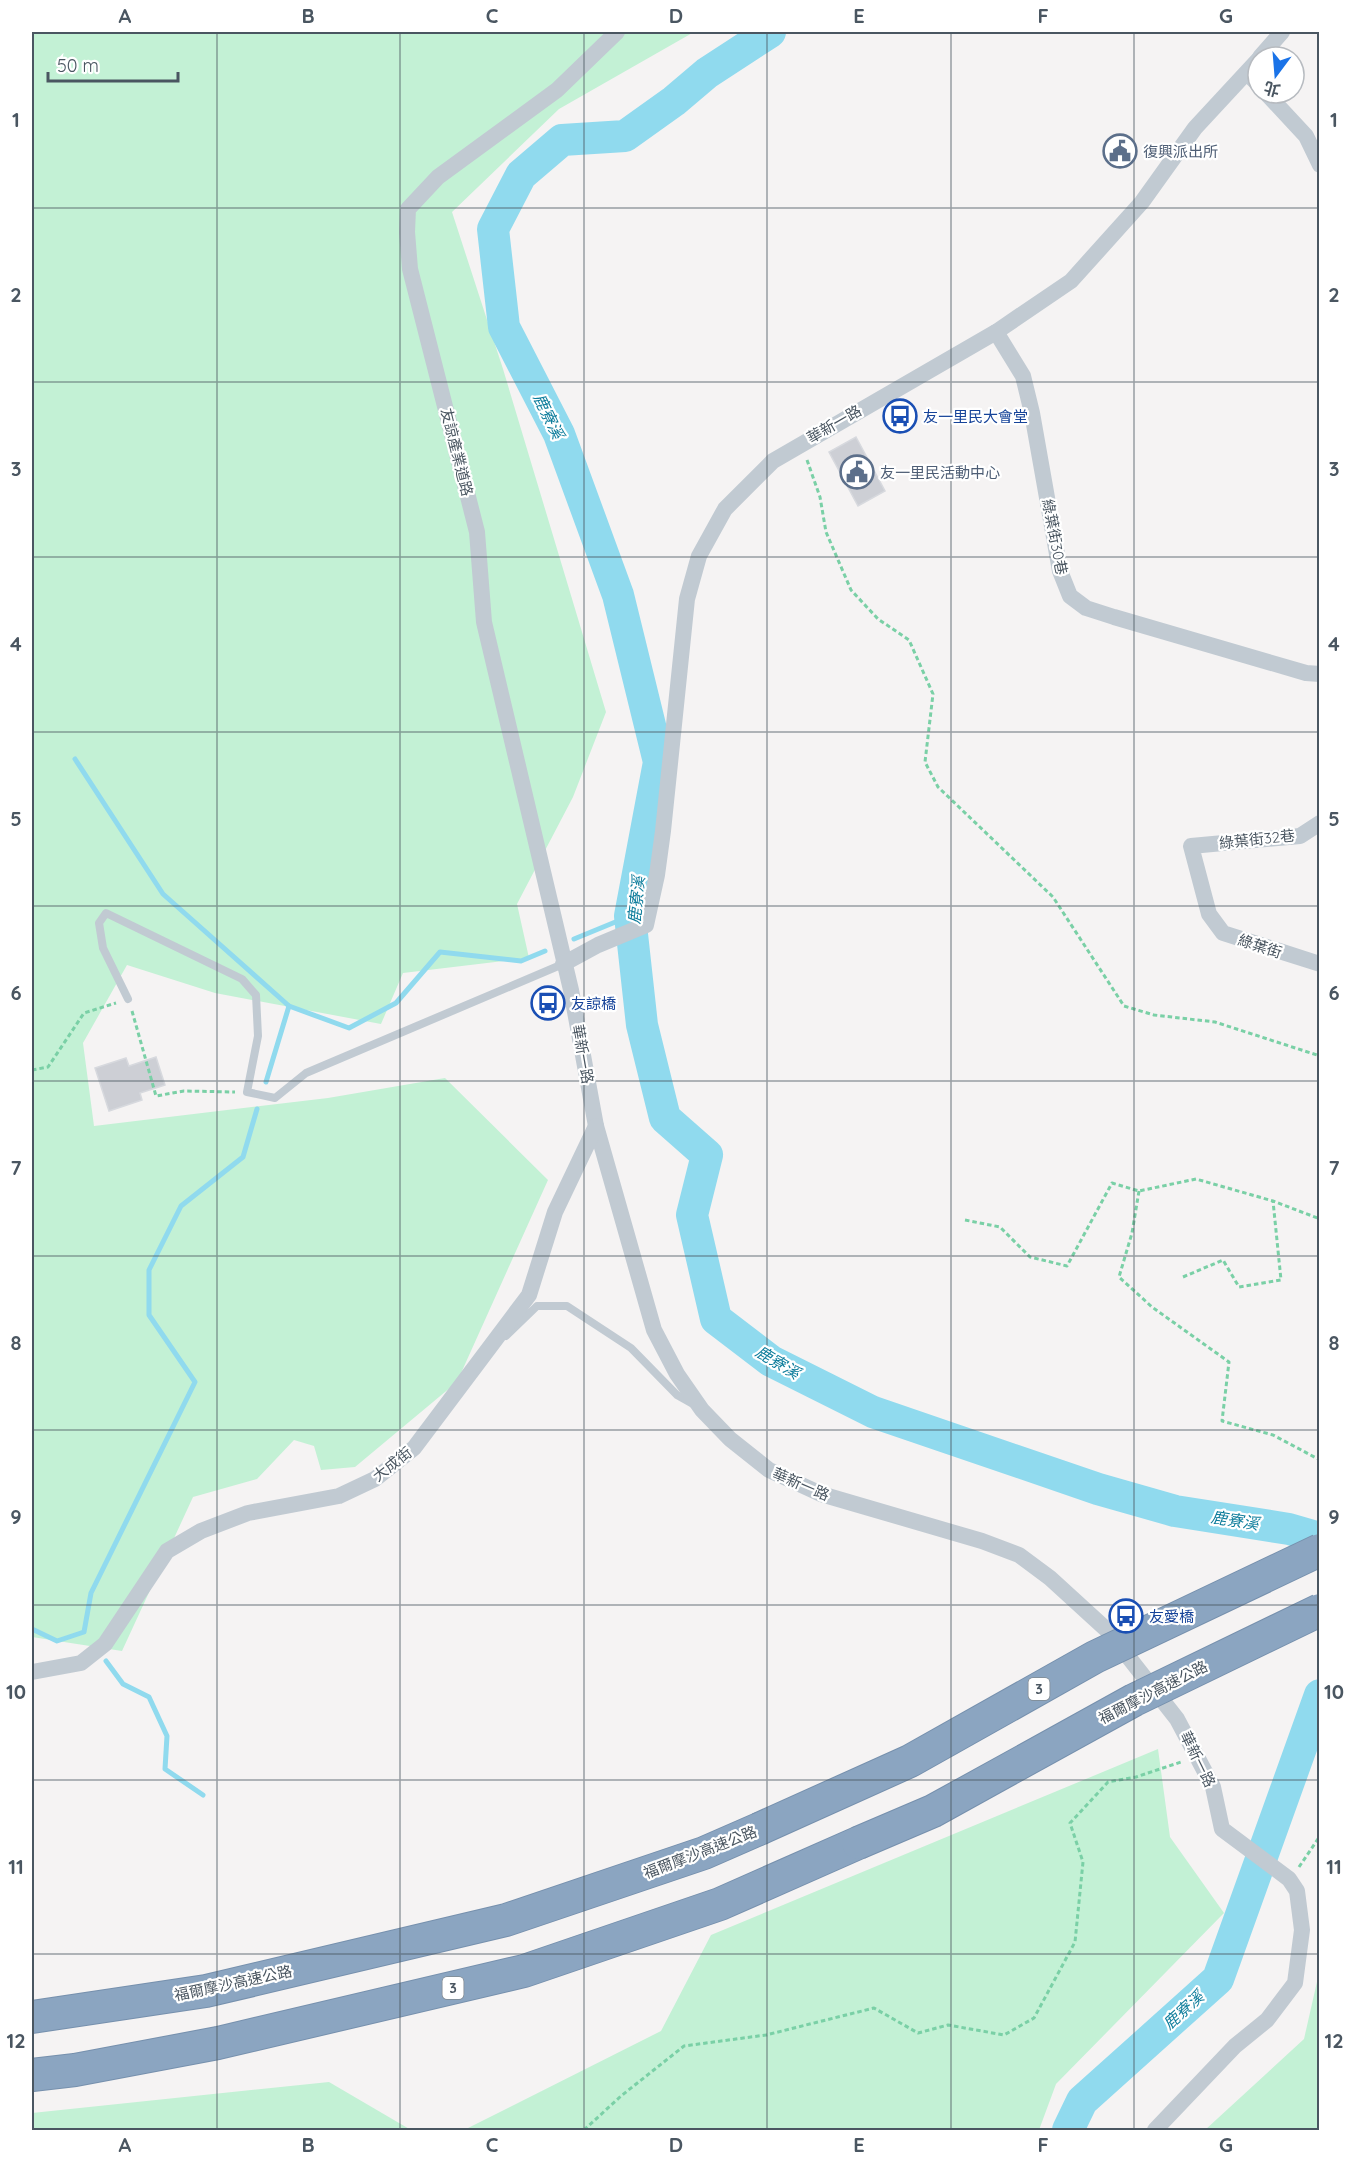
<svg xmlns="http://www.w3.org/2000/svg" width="1351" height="2162" viewBox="0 0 1351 2162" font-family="Quicksand,'Noto Sans TC',sans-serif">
  <rect width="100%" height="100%" fill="#f5f3f3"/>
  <g fill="#c3f1d5">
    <polygon points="32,32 694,32 559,109 452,212 503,369 606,712 573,797 517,904 529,958 403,973 381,1024 215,993 127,965 83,1043 94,1126 328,1098 445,1078 548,1180 457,1382 355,1467 321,1470 314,1446 294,1440 257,1479 193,1497 122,1651 32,1637"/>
    <polygon points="1158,1749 1170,1837 1224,1913 1056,2084 1039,2130 464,2130 661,2031 711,1935"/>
    <polygon points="1319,1973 1319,2130 1205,2130 1304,2039"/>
    <polygon points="329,2082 411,2130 32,2130 32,2113"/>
  </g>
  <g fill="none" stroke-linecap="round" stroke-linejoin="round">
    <g stroke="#90daee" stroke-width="5">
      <polyline points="75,759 163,894 289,1006"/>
      <polyline points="574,939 630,916"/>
      <polyline points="266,1082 289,1006 349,1028 396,1003 440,952 521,961 545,951"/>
      <polyline points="32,1629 57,1641 84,1632 91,1593 195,1382 149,1315 149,1270 181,1206 243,1157 257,1109"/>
      <polyline points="106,1661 123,1684 149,1697 167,1736 165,1769 203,1795"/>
    </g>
    <g stroke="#90daee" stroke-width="32">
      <polyline points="770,32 707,73 674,101 625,136 562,140 521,175 493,229 504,327 559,434 618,595 659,762 630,916 642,1025 665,1118 707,1155 692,1215 716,1319 771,1361 873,1412 1098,1489 1175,1511 1289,1529 1320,1538"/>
      <polyline points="1068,2130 1082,2101 1218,1979 1320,1695"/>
    </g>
  </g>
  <g fill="#cdcfd5" stroke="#d7d9de" stroke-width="1.5">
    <polygon points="856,437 885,491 858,506 829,452"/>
    <polygon points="156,1057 165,1085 140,1093 142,1100 109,1111 95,1068 126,1058 129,1066"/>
  </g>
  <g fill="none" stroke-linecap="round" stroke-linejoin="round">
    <defs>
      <g id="highway">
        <polyline points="32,2017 206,1991 506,1920 704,1853 759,1829"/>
        <polyline points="32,2075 75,2070 218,2043 524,1971 720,1904 858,1843"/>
      </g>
    </defs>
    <use href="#highway" stroke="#7690ad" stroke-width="34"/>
    <g stroke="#7ad0a6" stroke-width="3" stroke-dasharray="4.5 3" stroke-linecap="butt">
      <polyline points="807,460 820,497 826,532 851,590 878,619 909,640 933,694 925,762 938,787 1053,897 1124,1006 1154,1015 1215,1022 1320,1056"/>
      <polyline points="132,1011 156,1096 184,1091 235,1092"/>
      <polyline points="32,1070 48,1067 84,1013 116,1003"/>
      <polyline points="1139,1191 1132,1233 1119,1277 1152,1307 1229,1362 1222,1421 1273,1435 1320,1460"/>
      <polyline points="965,1220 1000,1227 1030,1257 1067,1266 1112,1183 1139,1191 1196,1179 1273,1201 1320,1219"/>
      <polyline points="1183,1277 1223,1260 1239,1287 1281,1280 1273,1201"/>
      <polyline points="1299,1867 1320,1836"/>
      <polyline points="584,2130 621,2096 684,2046 766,2035 874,2008 918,2033 948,2025 1004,2035 1034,2018 1075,1942 1083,1862 1070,1823 1108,1782 1136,1777 1181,1762"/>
    </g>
    <g stroke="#c1cad2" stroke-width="8">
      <polyline points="128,999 103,948 99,923 106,913 242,979 256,995 258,1036 247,1092 275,1098 306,1073 563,964"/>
      <polyline points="506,1336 537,1306 567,1306 631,1348 677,1395 693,1404"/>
    </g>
    <g stroke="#c1cad2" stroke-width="16">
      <polyline points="617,32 557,90 438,177 408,209 407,232 410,269 477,532 484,622 571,990 596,1126 654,1330 677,1374 702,1410 730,1439 769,1470 821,1494 982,1541 1019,1555 1050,1578 1108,1631 1177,1719 1213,1787 1222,1829 1289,1879 1297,1891 1302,1930 1295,1983 1267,2020 1235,2046 1155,2130"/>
      <polyline points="1260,57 1282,32"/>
      <polyline points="1247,73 1258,84"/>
      <polyline points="1266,93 1306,136 1320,165"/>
      <polyline points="996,332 1023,376 1032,413 1060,571 1070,596 1086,608 1114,617 1306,673 1320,674"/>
      <polyline points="1320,823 1300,836 1191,846 1209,914 1223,933 1320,964"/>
      <polyline points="563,964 598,945 646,925 657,875 663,831 687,599 699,556 725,509 773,461 996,332 1071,281 1142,202 1195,128 1258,60"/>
      <polyline points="32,1672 81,1663 105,1644 167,1551 201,1531 248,1513 339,1496 375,1479 414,1448 529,1295 555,1212 596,1126"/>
    </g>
    <use href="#highway" stroke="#8ba5c1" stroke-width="32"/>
    <defs>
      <g id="highway-bridge">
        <polyline points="759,1829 910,1761 1095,1657 1320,1550"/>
        <polyline points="858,1843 933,1811 1134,1700 1320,1610"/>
      </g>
    </defs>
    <use href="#highway-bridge" stroke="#7690ad" stroke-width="34" stroke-linecap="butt"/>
    <use href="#highway-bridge" stroke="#8ba5c1" stroke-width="32"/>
  </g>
  <path fill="none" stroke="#4a5661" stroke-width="1.5" stroke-opacity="0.55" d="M217 32V2130M400 32V2130M584 32V2130M767 32V2130M951 32V2130M1134 32V2130M32 208H1320M32 382H1320M32 557H1320M32 732H1320M32 906H1320M32 1081H1320M32 1256H1320M32 1430H1320M32 1605H1320M32 1780H1320M32 1954H1320"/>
  <defs>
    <symbol id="civic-ring" viewBox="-11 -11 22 22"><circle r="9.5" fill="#fff" stroke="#5c6f8a" stroke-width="1.5"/><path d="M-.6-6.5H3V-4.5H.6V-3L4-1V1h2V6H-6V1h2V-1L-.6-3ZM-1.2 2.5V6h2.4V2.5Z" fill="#5c6f8a"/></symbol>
    <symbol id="bus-ring" viewBox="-11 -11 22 22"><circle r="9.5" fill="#fff" stroke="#1a4fb4" stroke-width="1.5"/><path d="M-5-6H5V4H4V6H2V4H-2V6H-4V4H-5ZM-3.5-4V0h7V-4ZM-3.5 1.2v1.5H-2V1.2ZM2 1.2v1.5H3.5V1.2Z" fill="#1a4fb4"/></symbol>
  </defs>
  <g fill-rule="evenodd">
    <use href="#civic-ring" x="1101" y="132" width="38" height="38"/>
    <use href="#bus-ring" x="881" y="397" width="38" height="38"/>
    <use href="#civic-ring" x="838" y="453" width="38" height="38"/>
    <use href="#bus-ring" x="529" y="984" width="38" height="38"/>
    <use href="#bus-ring" x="1107" y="1597" width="38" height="38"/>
  </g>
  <g text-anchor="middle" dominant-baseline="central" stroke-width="4.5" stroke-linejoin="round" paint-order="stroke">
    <g fill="#fff" stroke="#808990" stroke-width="1.5">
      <rect x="1028.5" y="1678" width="21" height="22" rx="4.5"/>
      <rect x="442.5" y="1977" width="21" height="22" rx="4.5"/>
    </g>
    <g font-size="14" font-weight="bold" fill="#4a5661">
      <text x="1039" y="1689">3</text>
      <text x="453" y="1988">3</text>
    </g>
    <g font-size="15" fill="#4e5e75" stroke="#fff" text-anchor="start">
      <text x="1143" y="151">復興派出所</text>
      <text x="880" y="472">友一里民活動中心</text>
    </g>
    <g font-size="15" fill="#164399" stroke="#fff" text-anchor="start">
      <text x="923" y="416">友一里民大會堂</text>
      <text x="571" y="1003">友諒橋</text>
      <text x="1149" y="1616">友愛橋</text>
    </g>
    <g font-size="15" fill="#4a5661" stroke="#fff">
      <text transform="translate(834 424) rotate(-30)">華新一路</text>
      <text transform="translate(457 452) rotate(76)">友諒產業道路</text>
      <text transform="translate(1055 537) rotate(79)">綠葉街30巷</text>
      <text transform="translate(1257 839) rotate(-6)">綠葉街32巷</text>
      <text transform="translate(1260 946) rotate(18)">綠葉街</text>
      <text transform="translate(583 1054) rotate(80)">華新一路</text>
      <text transform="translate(392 1464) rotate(-38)">大成街</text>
      <text transform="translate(801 1484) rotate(23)">華新一路</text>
      <text transform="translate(1153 1692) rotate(-27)">福爾摩沙高速公路</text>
      <text transform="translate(1198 1759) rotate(64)">華新一路</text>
      <text transform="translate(700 1852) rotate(-21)">福爾摩沙高速公路</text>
      <text transform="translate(233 1983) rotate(-12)">福爾摩沙高速公路</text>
    </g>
    <g font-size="16" font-style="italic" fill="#0c7c9b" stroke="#fff">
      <text transform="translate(549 416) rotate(64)">鹿寮溪</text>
      <text transform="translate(636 900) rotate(-84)">鹿寮溪</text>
      <text transform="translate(778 1362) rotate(31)">鹿寮溪</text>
      <text transform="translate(1235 1520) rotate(9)">鹿寮溪</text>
      <text transform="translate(1183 2010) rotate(-42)">鹿寮溪</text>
    </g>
  </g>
  <rect width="1351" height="2162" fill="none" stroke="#ffffff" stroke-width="66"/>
  <g transform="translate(1276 75) rotate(196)"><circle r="28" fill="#ffffff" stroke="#b7bbc0" stroke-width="1.5"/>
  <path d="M0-4.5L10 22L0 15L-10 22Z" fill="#1a73e8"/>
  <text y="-9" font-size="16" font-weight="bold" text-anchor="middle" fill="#4a5661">北</text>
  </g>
  <path d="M48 72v9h130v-9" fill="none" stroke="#4a5661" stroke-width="3"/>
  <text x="57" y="72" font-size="18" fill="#4a5661" stroke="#ffffff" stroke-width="4.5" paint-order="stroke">50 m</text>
  <rect x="33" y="33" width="1285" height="2096" fill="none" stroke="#4a5661" stroke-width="2"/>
  <g font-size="20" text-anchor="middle" font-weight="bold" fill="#4a5661">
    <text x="125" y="23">A</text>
    <text x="308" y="23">B</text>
    <text x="492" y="23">C</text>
    <text x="676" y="23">D</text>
    <text x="859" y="23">E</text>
    <text x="1043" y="23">F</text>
    <text x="1226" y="23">G</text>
    <text x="16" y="127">1</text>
    <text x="1334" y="127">1</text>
    <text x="16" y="302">2</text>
    <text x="1334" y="302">2</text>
    <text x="16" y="476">3</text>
    <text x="1334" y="476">3</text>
    <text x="16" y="651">4</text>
    <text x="1334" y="651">4</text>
    <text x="16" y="826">5</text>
    <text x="1334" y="826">5</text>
    <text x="16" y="1000">6</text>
    <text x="1334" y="1000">6</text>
    <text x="16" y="1175">7</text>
    <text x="1334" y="1175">7</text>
    <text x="16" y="1350">8</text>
    <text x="1334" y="1350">8</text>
    <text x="16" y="1524">9</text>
    <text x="1334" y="1524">9</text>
    <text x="16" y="1699">10</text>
    <text x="1334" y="1699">10</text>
    <text x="16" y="1874">11</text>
    <text x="1334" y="1874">11</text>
    <text x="16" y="2048">12</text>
    <text x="1334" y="2048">12</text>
    <text x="125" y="2152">A</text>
    <text x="308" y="2152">B</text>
    <text x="492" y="2152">C</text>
    <text x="676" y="2152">D</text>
    <text x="859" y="2152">E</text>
    <text x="1043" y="2152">F</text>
    <text x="1226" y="2152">G</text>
  </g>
</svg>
